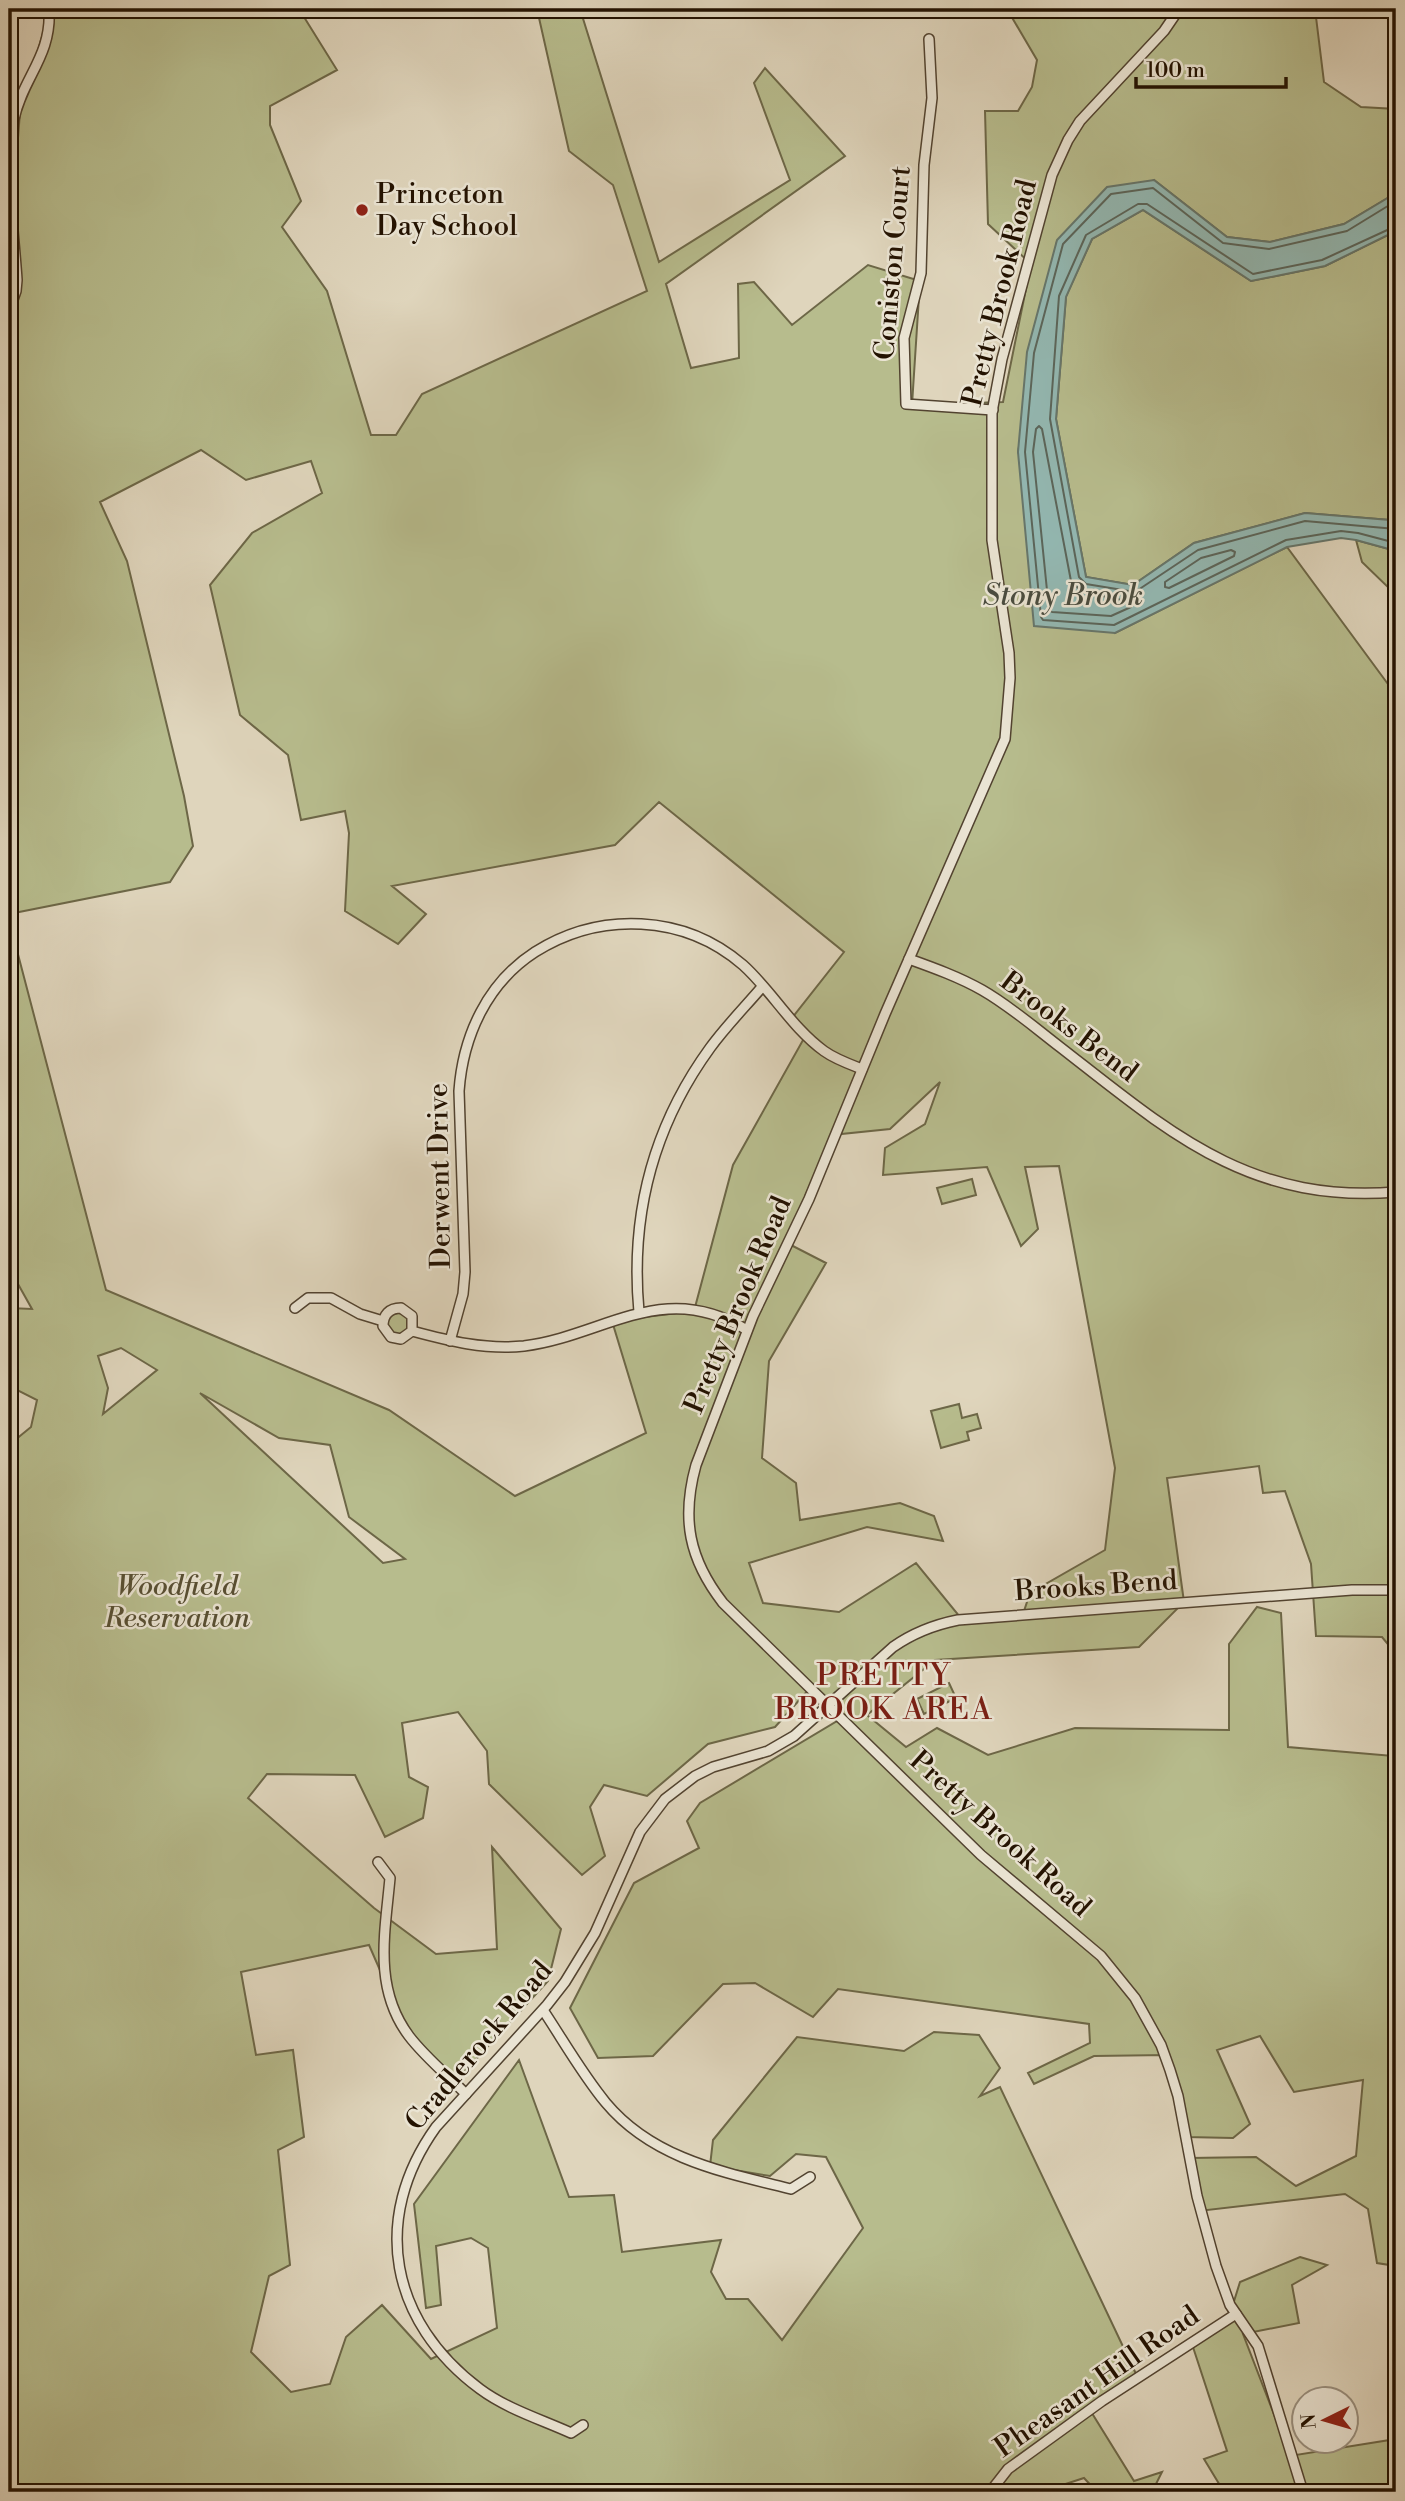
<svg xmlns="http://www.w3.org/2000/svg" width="1405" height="2501" viewBox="0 0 1405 2501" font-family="'Libre Bodoni',serif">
  <rect width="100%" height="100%" fill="#dfd5bc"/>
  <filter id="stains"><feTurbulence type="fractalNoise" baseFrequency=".00286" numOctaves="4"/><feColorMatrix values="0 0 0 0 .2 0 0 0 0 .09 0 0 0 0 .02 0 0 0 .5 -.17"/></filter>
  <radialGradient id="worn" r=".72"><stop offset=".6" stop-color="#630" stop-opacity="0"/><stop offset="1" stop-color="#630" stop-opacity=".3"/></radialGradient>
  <g fill="#b7bc8d" stroke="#6d6747" stroke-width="2" fill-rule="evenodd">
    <path d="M50 9H299L337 70 270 106V125L301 201 282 227 327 291 371 435H396L422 394 647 291 613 185 569 151 537 9H580L659 262 790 180 754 83 765 68 845 156 666 284 691 368 739 358 738 284 754 282 792 325 868 265 920 281 912 405 1003 402 1031 264 988 224 985 111H1018L1032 87 1037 60 1007 9H1315L1324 82 1361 107 1396 109V193L1344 224 1270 242 1227 237 1154 180 1057 241 1018 452 1115 633 1287 547 1396 695V1654L1382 1637 1316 1636 1311 1564 1285 1491 1263 1493 1259 1466 1167 1478 1184 1602 1139 1647 935 1660 867 1715 906 1747 937 1728 988 1755 1075 1728 1229 1730V1644L1257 1607 1281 1613 1288 1747 1393 1756 1396 1749V2266L1377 2263 1368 2209 1345 2194 1199 2211 1190 2158 1256 2157 1296 2186 1356 2156 1363 2080 1294 2092 1260 2036 1217 2050 1250 2124 1233 2138 1186 2137 1166 2055 1094 2056 1034 2084 1028 2073 1090 2043 1089 2024 838 1989 813 2017 755 1983 723 1984 653 2056 598 2058 570 2008 634 1883 699 1848 687 1821 700 1803 842 1718 811 1687 775 1727 708 1744 647 1796 604 1785 590 1807 605 1856 582 1875 489 1784 487 1751 458 1712 402 1723 409 1777 428 1787 423 1818 385 1837 355 1775 267 1774 248 1798 374 1908 436 1954 497 1949 492 1847 561 1929 548 1981 456 2081 407 2032 369 1945 241 1972 256 2055 293 2050 304 2137 278 2150 290 2265 269 2276 251 2352 291 2392 330 2384 346 2337 382 2305 431 2359 497 2328 488 2248 471 2238 436 2246 441 2305 426 2308 414 2204 519 2060 569 2197 614 2195 622 2252 721 2240 711 2272 726 2299H748L782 2340 863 2228 826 2157 796 2154 770 2176 710 2166 713 2140 797 2037 904 2051 934 2032 979 2035 1000 2068 980 2096 1000 2087 1137 2376 1090 2410 1134 2481 1162 2472 1152 2492H1097L1084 2478 1053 2488 1051 2492H9V1445L31 1427 37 1400 9 1386V1308L32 1309 9 1268V920L106 1290 389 1410 515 1496 646 1433 612 1321 694 1311 733 1165 807 1033 792 1018 844 952 659 802 615 845 392 886 426 914 398 944 345 911 349 833 345 811 301 820 288 755 240 715 210 585 252 533 322 493 311 461 246 480 201 450 100 502 127 561 184 796 193 846 170 882 9 914V255L20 112ZM940 1082 925 1124 885 1148 883 1175 987 1167 1021 1246 1038 1229 1025 1167 1059 1166 1115 1468 1105 1550 1030 1593 1022 1617 964 1622 916 1563 839 1612 763 1603 749 1563 867 1527 943 1541 934 1516 900 1503 800 1520 796 1483 762 1458 769 1361 826 1263 785 1242 832 1135 890 1129ZM121 1348 157 1370 103 1414 108 1388 98 1356ZM200 1393 279 1438 330 1445 349 1517 405 1559 383 1563Z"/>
    <polygon points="1143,210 1251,281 1325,266 1396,231 1396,523 1390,520 1305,513 1194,543 1133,585 1086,577 1056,419 1066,296 1092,239"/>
    <polygon points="1356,540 1396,551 1396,595 1362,562"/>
    <polygon points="972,1179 976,1195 942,1204 937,1188"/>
    <circle cx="398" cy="1324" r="11"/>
    <polygon points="959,1404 962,1418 977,1414 981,1428 967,1432 969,1440 941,1448 931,1411"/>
    <polygon points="949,1683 956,1698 924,1714 917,1699"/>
    <polygon points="1300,2257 1327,2265 1292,2285 1299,2323 1243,2334 1290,2456 1396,2439 1396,2492 1224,2492 1204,2459 1227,2451 1191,2341 1230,2314 1240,2282"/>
  </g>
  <polygon fill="#93b8b2" stroke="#66766b" stroke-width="2" points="1154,180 1227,237 1270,242 1344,224 1396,193 1396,231 1325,266 1251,281 1143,210 1092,239 1066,297 1056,419 1086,577 1133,585 1194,543 1305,513 1390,520 1396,523 1396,551 1356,540 1341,538 1287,547 1115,633 1034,626 1018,452 1027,352 1057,240 1107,187"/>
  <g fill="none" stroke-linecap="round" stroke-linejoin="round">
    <g stroke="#5b655a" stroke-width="2">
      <polyline points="1396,201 1347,231 1269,249 1223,243 1153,188 1111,194 1063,244 1034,353 1025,452 1041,617 1043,620 1114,625 1286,540 1341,531 1358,533 1396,543"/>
      <polyline points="1396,226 1322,260 1253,274 1147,204 1138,204 1086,235 1059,296 1050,419 1079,577 1086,584 1135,592 1198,550 1305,521 1396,529"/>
      <polygon points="1039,426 1042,429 1071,581 1082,592 1132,602 1131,607 1111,616 1052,612 1049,610 1033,452 1036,429"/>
      <polygon points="1231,550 1235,552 1234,556 1169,588 1165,587 1165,582 1201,558"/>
    </g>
    <defs>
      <g id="street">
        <path d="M1179 9 1164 31 1080 121 1068 140 1052 175 1002 359 992 412V540L1009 653 1010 678 1005 739 885 1014 809 1199 753 1316 696 1465C681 1519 689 1559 723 1603L981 1855 1101 1956 1135 1998 1161 2045 1170 2070 1178 2096 1197 2196 1216 2266 1230 2305 1258 2346 1303 2492"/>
        <polyline points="929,39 932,98 924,165 921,273 904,338 906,404 993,410"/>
        <path d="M9 311 16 291 17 280C14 232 4 165 14 119 23 77 52 56 49 9"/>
        <path d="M909 959C934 968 959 977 982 990 1010 1006 1034 1027 1060 1047 1168 1131 1248 1204 1396 1192"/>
        <polyline points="295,1308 308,1298 331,1298 360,1314 383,1321"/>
        <path d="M639 1312C630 1215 652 1128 710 1048 726 1026 745 1007 762 987"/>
        <path d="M412 1331 401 1339 391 1337 383 1326C383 1315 389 1308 401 1308L412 1316V1331C449 1341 485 1350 524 1346 604 1336 663 1278 747 1330"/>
        <path d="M450 1341 463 1294 465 1272 459 1091C463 1036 487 983 535 952 600 911 684 914 743 965 772 991 792 1028 824 1051 835 1059 849 1064 862 1069"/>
        <path d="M378 1862 390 1878C385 1933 373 1988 409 2036 425 2057 447 2075 466 2094"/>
        <path d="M543 2010C563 2040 582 2074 606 2103 653 2159 723 2172 791 2189L810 2177"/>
        <path d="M583 2425 571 2433C540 2419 507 2409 480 2389 390 2322 370 2219 436 2127L547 2005 565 1982 595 1933 640 1832 665 1799 695 1776 713 1767 768 1751 794 1736 893 1647C913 1633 933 1625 958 1620L1352 1590H1396"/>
        <polyline points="990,2492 1008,2469 1102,2401 1236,2314"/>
      </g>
    </defs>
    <use href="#street" stroke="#524330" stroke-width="12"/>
    <use href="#street" stroke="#eae4d3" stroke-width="9"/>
  </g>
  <circle fill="#8f2418" stroke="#eae4d3" stroke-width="2.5" cx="362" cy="210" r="7"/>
  <g text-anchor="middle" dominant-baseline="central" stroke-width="5" stroke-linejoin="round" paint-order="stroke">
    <g font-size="28" fill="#231201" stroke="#eae4d3" text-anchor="start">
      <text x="376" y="194">Princeton<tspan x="376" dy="32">Day School</tspan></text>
    </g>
    <g font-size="28" fill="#231201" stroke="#eae4d3">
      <text transform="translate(893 263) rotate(-85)">Coniston Court</text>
      <text transform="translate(1000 293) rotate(-76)">Pretty Brook Road</text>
      <text transform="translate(1069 1027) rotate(37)">Brooks Bend</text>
      <text transform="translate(440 1176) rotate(-91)">Derwent Drive</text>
      <text transform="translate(738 1305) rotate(-67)">Pretty Brook Road</text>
      <text transform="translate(1096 1586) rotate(-4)">Brooks Bend</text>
      <text transform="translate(1000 1834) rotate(42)">Pretty Brook Road</text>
      <text transform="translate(479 2046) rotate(-50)">Cradlerock Road</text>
      <text transform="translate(1097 2382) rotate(-35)">Pheasant Hill Road</text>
    </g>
    <g font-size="28" font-style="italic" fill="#574e32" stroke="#eae4d3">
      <text x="177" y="1586">Woodfield<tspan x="177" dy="32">Reservation</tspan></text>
    </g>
    <g font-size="30" font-style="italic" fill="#4a4c3f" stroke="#eae4d3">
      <text x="1063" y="596">Stony Brook</text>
    </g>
    <g font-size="30" letter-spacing="2" fill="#7a1f14" stroke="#eae4d3">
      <text x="884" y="1676">PRETTY<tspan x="884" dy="34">BROOK AREA</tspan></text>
    </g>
  </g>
  <rect width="1405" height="2501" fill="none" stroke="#dfd5bc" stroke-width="35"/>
  <rect x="10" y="10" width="1384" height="2480" fill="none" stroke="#231201" stroke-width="3.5"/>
  <rect x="18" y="18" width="1370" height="2466" fill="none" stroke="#231201" stroke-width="2"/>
  <g transform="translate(1325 2420) rotate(265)"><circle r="33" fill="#eae4d3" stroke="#9a907f" stroke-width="2"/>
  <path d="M0-5L12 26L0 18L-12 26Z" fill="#8f2418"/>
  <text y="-10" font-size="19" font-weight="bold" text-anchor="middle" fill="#231201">N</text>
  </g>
  <path d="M1136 77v10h150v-10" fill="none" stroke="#231201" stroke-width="3.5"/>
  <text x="1146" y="77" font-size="21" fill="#231201" stroke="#eae4d3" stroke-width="5" paint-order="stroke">100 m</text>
  <rect width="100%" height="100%" filter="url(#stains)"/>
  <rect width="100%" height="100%" fill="url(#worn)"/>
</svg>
